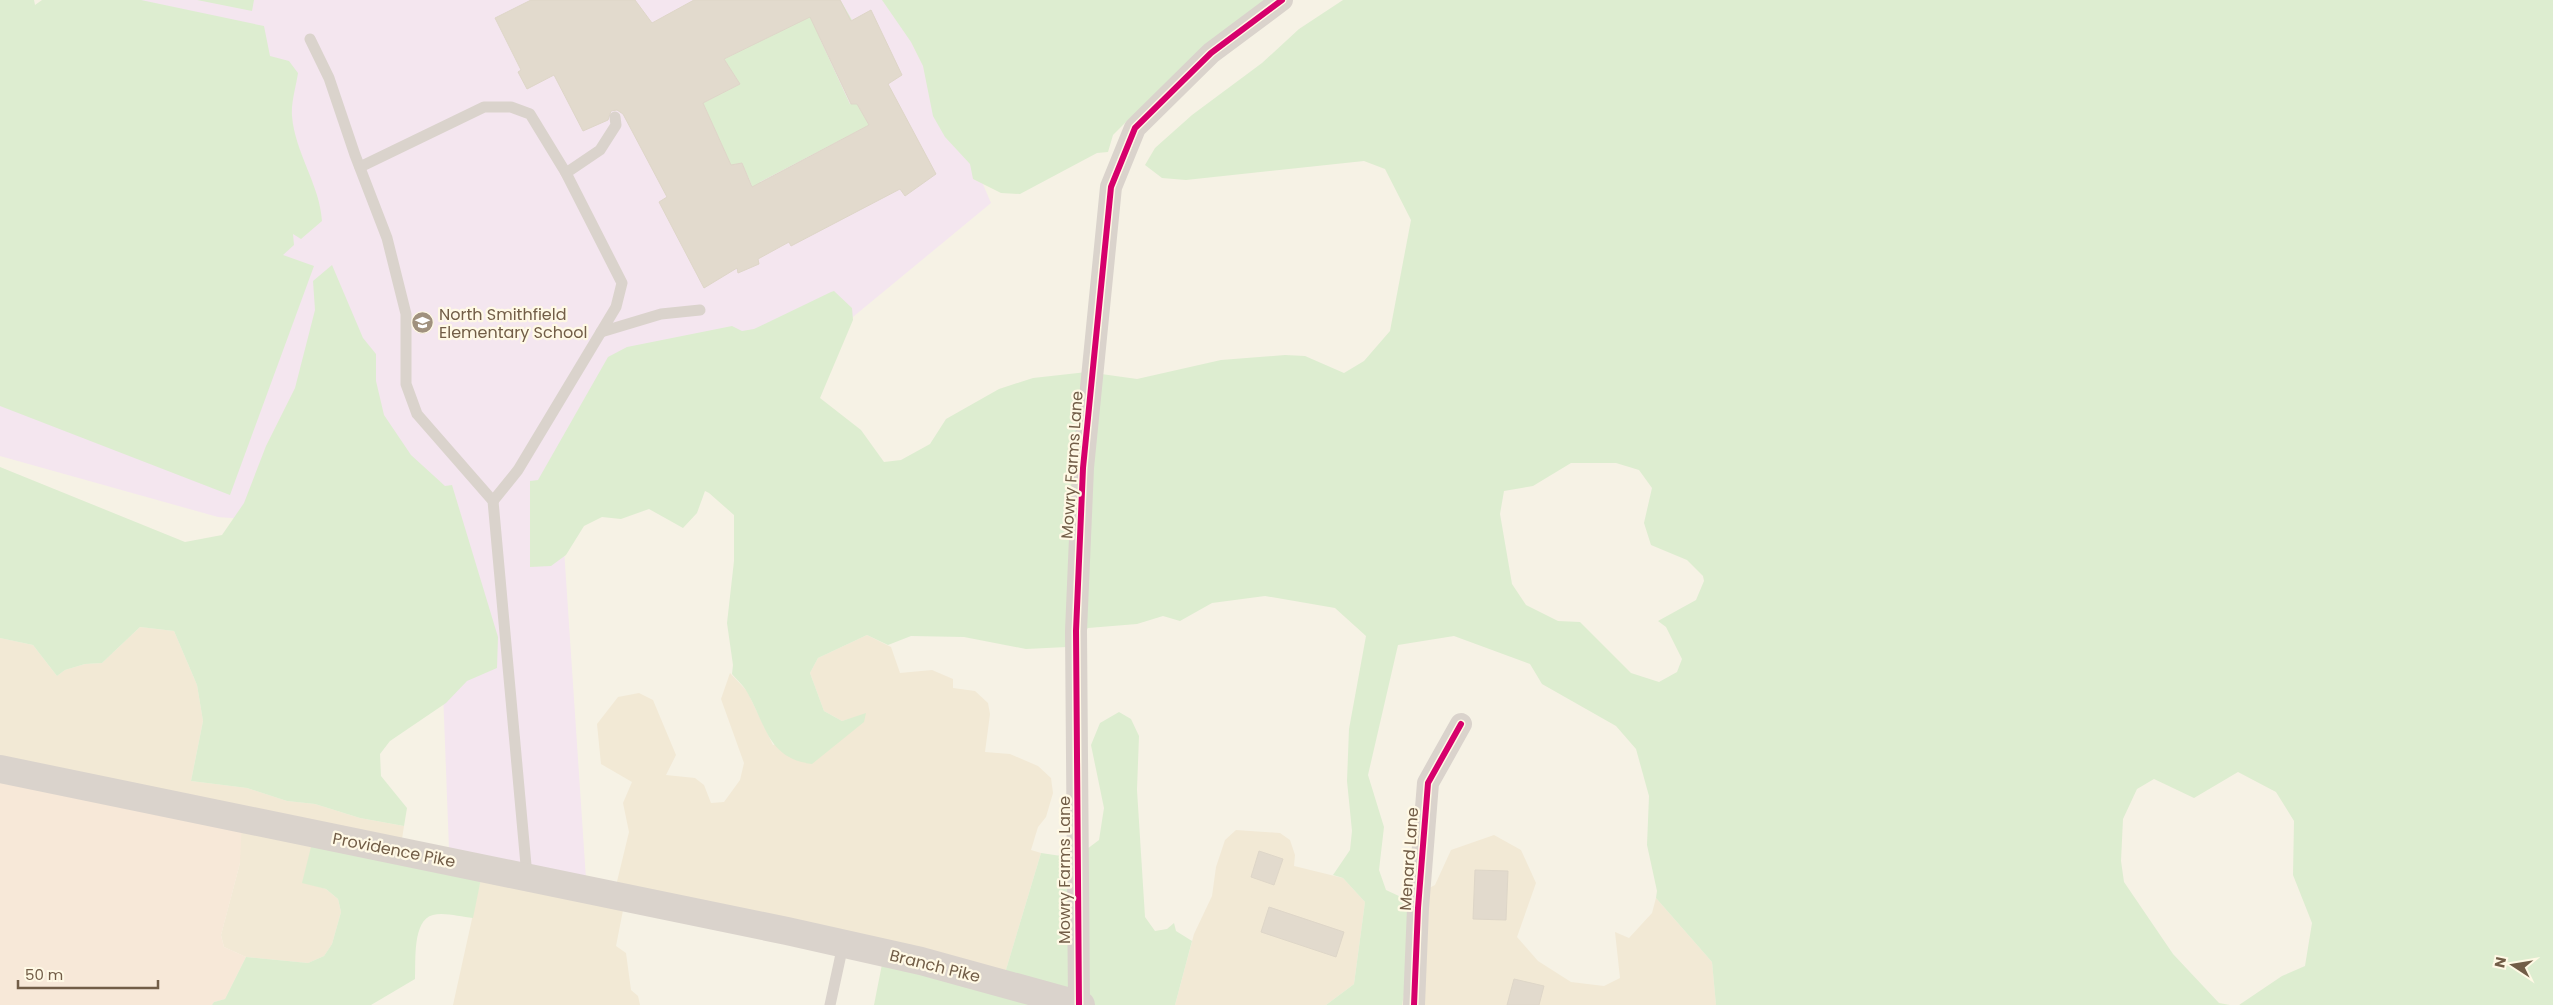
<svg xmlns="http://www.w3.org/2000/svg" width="2553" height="1005" viewBox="0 0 2553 1005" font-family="Poppins,sans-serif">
  <rect width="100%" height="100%" fill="#f6f2e5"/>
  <g fill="#f2e9d5">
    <polygon points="140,627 174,631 197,685 203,721 191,781 247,788 287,801 315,804 360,818 404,826 400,852 303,882 326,889 338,899 341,912 332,944 324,956 308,963 246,957 224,947 221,935 240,863 0,770 0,638 33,645 57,676 65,670 85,664 102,663"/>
    <polygon points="867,635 891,647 900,673 932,670 953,679 953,688 975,691 988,703 990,714 985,752 1010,754 1038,766 1051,778 1053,793 1046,817 1038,827 1031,850 1041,853 1002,983 625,900 616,946 626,953 631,990 638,996 640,1005 453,1005 483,869 614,894 629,832 623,803 632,782 601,764 597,724 618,697 639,693 653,700 676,755 666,775 695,778 704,785 711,803 724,802 740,780 744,763 721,699 730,673 747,691 773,745 866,714 842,721 824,711 810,673 818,658"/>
    <polygon points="1236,830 1280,833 1290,840 1295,855 1294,866 1343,878 1365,902 1354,984 1326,1005 1175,1005 1194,934 1212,896 1216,867 1225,840"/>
    <polygon points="1494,835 1521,850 1536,883 1517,937 1538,961 1571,982 1604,986 1620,978 1615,932 1629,938 1652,913 1656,898 1712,962 1716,1005 1402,1005 1409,969 1411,897 1435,885 1451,850"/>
  </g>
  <polygon fill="#f7e8d8" points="0,770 242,820 240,863 221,935 224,947 246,957 225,999 214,1002 212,1005 0,1005"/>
  <polygon fill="#f4e6ef" points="73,0 904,0 991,203 699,444 561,504 586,879 449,849 437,534 218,517 0,456 0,121"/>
  <g fill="#ddedd0" fill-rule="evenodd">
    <path d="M0 0H34L35 5 42 0H141L264 26 270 56 289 61 298 73C296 87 291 102 292 116 295 153 320 185 322 221L301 239 293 234 294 245 283 255 314 266 230 495 0 406Z"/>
    <polygon points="197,0 254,0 252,11"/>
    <polygon points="882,0 1273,0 1130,118 1113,135 1108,152 1097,153 1020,194 1001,193 973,179 970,164 945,137 933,116 923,66 911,42"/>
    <path d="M1343 0H2553V1005H2239L2282 976 2305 966 2312 923 2293 875 2294 821 2276 792 2238 772 2194 798 2154 779 2137 789 2123 819 2121 861 2124 882 2173 954 2219 1003 2230 1005H1716L1712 962 1656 898 1657 891 1647 845 1649 796 1636 749 1616 726 1542 684 1530 664 1454 636 1398 645 1368 775 1384 827 1379 870 1386 890 1401 897H1411L1409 969 1402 1005H1326L1354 984 1365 902 1343 878 1333 875 1350 850 1352 831 1347 781 1349 729 1366 636 1335 608 1265 596 1212 603 1180 621 1163 616 1137 624 1088 628 1067 647 1026 649 964 637 911 636 888 645 867 635 818 658 810 673 824 711 842 721 866 713 864 722 812 764C768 759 766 725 747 692 744 686 737 680 732 674L733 665 727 623 734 561V515L709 493 705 491 697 513 683 528 649 509 621 519 602 517 584 526 566 555 551 566 530 567V481L538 480 608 357 627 347 732 326 742 331 754 329 831 292 834 291 852 308 853 320 820 398 861 430 884 462 901 460 930 444 946 419 999 389 1033 378 1087 372 1137 379 1221 360 1285 355 1305 356 1344 373 1364 361 1390 331 1411 220 1385 169 1364 161 1186 180 1162 178 1145 165 1155 148 1192 115 1262 63 1299 29ZM1571 463H1616L1639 470 1652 488 1644 523 1651 545 1687 560 1703 576 1704 581 1696 600 1658 621 1666 627 1682 659 1677 672 1659 682 1631 673 1580 622 1558 621 1526 605 1512 584 1500 514 1504 491 1533 486Z"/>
    <polygon points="841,1 852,20 820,39 850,104 857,104 869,125 760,182 764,213 742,163 731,165 703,103 740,84 724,59"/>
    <polygon points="332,265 363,338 376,354 376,381 384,415 411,455 445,486 452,485 498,637 497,668 467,681 446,703 390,741 380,754 381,776 407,808 404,826 360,818 315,804 287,801 247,788 191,781 203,721 197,685 174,631 140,627 102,663 85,664 65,670 57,676 33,645 0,638 0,467 185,542 222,535 244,503 266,446 295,388 315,310 313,281"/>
    <polygon points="1119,712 1131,719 1139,736 1137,790 1145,917 1155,931 1167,929 1174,923 1176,931 1192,941 1175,1005 874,1005 884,954 1002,983 1041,853 1075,858 1099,840 1104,808 1091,745 1100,723"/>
    <path d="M314 835 483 869 473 918C461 917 444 912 433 915 412 920 416 962 415 979L371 1005H212L214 1002 225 999 246 957 308 963 324 956 332 944 341 912 338 899 326 889 302 883Z"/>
  </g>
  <g fill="#e2dacd" stroke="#ded6c8" fill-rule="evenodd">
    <path d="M531 0H635L652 23 694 0H840L851 21 871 10 902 75 888 84 936 174 905 196 900 189 791 246 789 242 758 259 759 264 738 273 737 268 704 288 659 202 667 197 623 114 617 110 611 111 608 120 583 131 554 75 527 89 518 72 521 70 495 18ZM810 17 851 104H857L869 125 752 187 742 163 731 165 703 103 740 84 724 59Z"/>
    <polygon points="1259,851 1283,859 1274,885 1251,877"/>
    <polygon points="1475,870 1508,871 1506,920 1473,919"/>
    <polygon points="1269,907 1344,932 1336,957 1261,932"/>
    <polygon points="1514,979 1544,986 1539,1005 1507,1005"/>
  </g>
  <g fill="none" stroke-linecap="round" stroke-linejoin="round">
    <g stroke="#dad3cc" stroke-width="11">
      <polyline points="310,39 329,78 355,155 387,238 406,314 406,384 417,414 493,501 527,876"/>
      <polyline points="360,167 484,107 511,107 530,114 566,173 600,150 616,125 615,117"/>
      <polyline points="601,332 661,314 700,310"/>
      <polyline points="493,501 518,470 601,332 616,307 622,283 566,173"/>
      <polyline points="830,1005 843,945"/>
    </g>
    <g stroke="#dad3cc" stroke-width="22">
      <polyline points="1079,1004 1076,631 1083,468 1111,187 1135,128 1211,53 1282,0"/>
      <polyline points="1414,1005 1418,908 1428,783 1461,724"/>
    </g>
    <polyline stroke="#dad3cc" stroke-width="28" points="0,769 787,931 921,961 1081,1005"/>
    <defs>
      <g id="cycleway">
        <polyline points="1079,1004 1076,631 1083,468 1111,187 1135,128 1211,53 1282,0"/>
        <polyline points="1414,1005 1418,908 1428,783 1461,724"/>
      </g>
    </defs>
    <use href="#cycleway" stroke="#fff9e5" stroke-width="9"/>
    <use href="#cycleway" stroke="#d6006c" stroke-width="6"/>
  </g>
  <defs>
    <symbol id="school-disc" viewBox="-11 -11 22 22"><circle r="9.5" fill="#a0917e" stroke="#fff9e5"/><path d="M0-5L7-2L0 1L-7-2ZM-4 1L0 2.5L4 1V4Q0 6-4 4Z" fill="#fff"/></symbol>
  </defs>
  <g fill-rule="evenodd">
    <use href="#school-disc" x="410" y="310" width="25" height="25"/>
  </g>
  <g text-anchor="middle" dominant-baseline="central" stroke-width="4.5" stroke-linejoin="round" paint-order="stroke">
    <g font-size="16" fill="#725d47" stroke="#fff9e5" text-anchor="start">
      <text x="439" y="314">North Smithfield<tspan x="439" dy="18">Elementary School</tspan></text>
    </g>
    <g font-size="16" fill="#725d47" stroke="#fff9e5">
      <text transform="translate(1072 465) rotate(-86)">Mowry Farms Lane</text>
      <text transform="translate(394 850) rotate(11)">Providence Pike</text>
      <text transform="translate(1409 859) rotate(-86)">Menard Lane</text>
      <text transform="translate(1064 870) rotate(-90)">Mowry Farms Lane</text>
      <text transform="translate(935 966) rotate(14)">Branch Pike</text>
    </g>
  </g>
  <g transform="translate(2513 965) rotate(282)" stroke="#fff9e5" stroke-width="4" paint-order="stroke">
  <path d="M0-4L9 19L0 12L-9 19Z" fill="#725d47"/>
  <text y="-8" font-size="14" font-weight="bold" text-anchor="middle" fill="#725d47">N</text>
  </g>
  <path d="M18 980v8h140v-8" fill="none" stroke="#725d47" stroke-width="2.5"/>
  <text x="25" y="980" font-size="15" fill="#725d47" stroke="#fff9e5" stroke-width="4" paint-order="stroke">50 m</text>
</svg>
